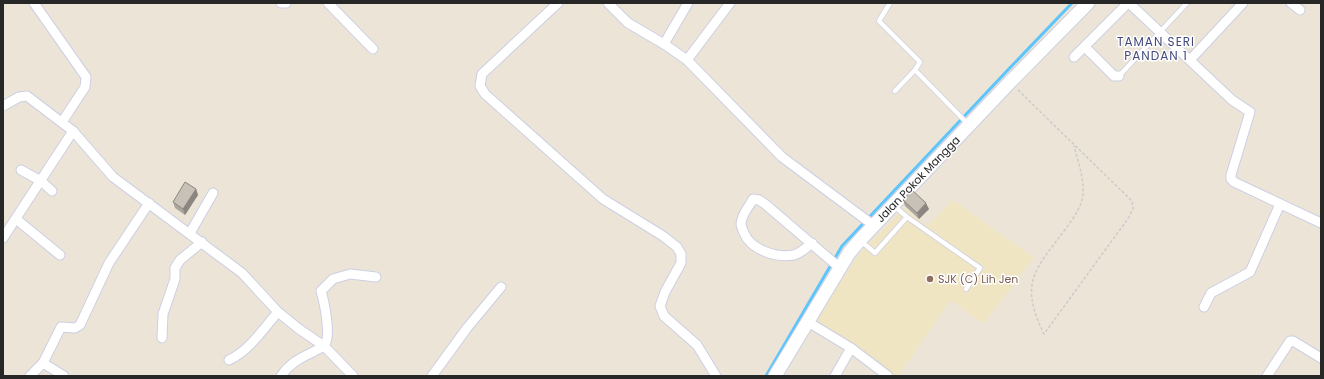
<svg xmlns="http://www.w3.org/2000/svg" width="1324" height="379" viewBox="0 0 1324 379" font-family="Poppins,sans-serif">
  <rect width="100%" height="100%" fill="#ece5d7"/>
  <polygon fill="#f0e5c3" points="953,200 1034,258 983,324 951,300 898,376 891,376 814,322 860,253 904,208 927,226"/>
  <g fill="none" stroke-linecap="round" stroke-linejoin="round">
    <polyline stroke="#5cc5fc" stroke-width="3" points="766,376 842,246 1004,74 1072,3"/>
    <defs>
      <g id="service">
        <polyline points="890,3 879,21 920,62 915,70 895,91"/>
        <polyline points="915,70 968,124"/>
        <polyline points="1119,76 1187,3"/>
        <polyline points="894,206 907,217"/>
        <polyline points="861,241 875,253 907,217 980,268 966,289"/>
      </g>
      <g id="minor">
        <polyline points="34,3 86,77 85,87 62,122"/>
        <polyline points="281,3 286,3"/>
        <polyline points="328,3 373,49"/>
        <polyline points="558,3 482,74 480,86 485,94 603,199 663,236 677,247 681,254 681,263 665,292 660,306 664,316 697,345 716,376"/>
        <polyline points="608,3 628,23 664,44 687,60 782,157 873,225"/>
        <polyline points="1129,3 1232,100 1250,112 1231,175 1231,179 1234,182 1321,223"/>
        <polyline points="1291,3 1300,10"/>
        <polyline points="664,44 688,3"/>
        <polyline points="1085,47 1114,76 1119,76"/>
        <polyline points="1074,57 1128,3"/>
        <polyline points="687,60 730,3"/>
        <polyline points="1190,60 1243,3"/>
        <polyline points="3,106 19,97 27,96 73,131 113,177 242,273 278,312 299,329 324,346 353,376"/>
        <polyline points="21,170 41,181 52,191"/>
        <polyline points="16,219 60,255"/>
        <polyline points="190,233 213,193"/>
        <polyline points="3,238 73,131"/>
        <path d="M812 243C806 248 801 253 794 255 776 258 751 250 744 233 743 230 741 227 741 224 741 215 749 207 753 199L759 200 765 204 840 268"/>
        <polyline points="1204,307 1211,293 1250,272 1280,204"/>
        <polyline points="808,322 851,348 888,376"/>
        <polyline points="162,338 163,314 175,279 175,268 180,260 202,242"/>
        <path d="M229 360C250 350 263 329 278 312"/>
        <polyline points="43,363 64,376"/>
        <polyline points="30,376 43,363 61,327 75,328 80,325 109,263 149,203"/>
        <path d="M281 376C289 364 300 358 313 352 316 350 321 348 324 346 332 338 324 301 321 291L333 279 350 274 376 277"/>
        <polyline points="432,376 467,328 501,287"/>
        <polyline points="835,376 851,348"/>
        <polyline points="1267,376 1290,341 1293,341 1321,358"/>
      </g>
      <polyline id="secondary" points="775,376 849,253 860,240 1010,82 1088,3"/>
    </defs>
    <use href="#service" stroke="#cccfe3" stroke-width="6"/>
    <use href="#minor" stroke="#cccfe3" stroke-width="11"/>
    <use href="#secondary" stroke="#cccfe3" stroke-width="15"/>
    <path stroke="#cbcbcb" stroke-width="1.5" stroke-dasharray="3 2" stroke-linecap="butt" d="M1018 90 1132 201 1133 209 1127 220 1044 334C1018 281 1036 269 1067 227 1074 217 1082 206 1083 194 1084 178 1078 161 1074 146"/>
    <use href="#service" stroke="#fff" stroke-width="4.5"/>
    <use href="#minor" stroke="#fff" stroke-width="9"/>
    <use href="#secondary" stroke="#fff" stroke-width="13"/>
  </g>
  <g fill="#aba69d">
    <polygon points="196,189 198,195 185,215 175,208 173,202"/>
    <polygon points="903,200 929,209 919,219 905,206"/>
  </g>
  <g fill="#8b8780">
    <polygon points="196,189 198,195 185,215 183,209"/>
    <polygon points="926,203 929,209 919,219 917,213"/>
  </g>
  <g fill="#c7c1b7" stroke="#8b8780">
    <polygon points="185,182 196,189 183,209 173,202"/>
    <polygon points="912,190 926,203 917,213 903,200"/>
  </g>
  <circle fill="#8d6e63" stroke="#fff" stroke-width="1.5" cx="930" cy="279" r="4"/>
  <g text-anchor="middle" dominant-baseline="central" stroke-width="3" stroke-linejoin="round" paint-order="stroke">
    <g font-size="11" fill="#272727" stroke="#fff">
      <text transform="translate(918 179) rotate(-46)">Jalan Pokok Mangga</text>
    </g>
    <g font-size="11" fill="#785e54" stroke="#fff" text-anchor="start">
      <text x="938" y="279">SJK (C) Lih Jen</text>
    </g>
    <g font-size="12" letter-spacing="1" fill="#43497d" stroke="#fff">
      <text x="1156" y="41">TAMAN SERI<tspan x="1156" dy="14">PANDAN 1</tspan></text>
    </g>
  </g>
  <rect width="1324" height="379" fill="none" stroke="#272727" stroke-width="8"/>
</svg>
